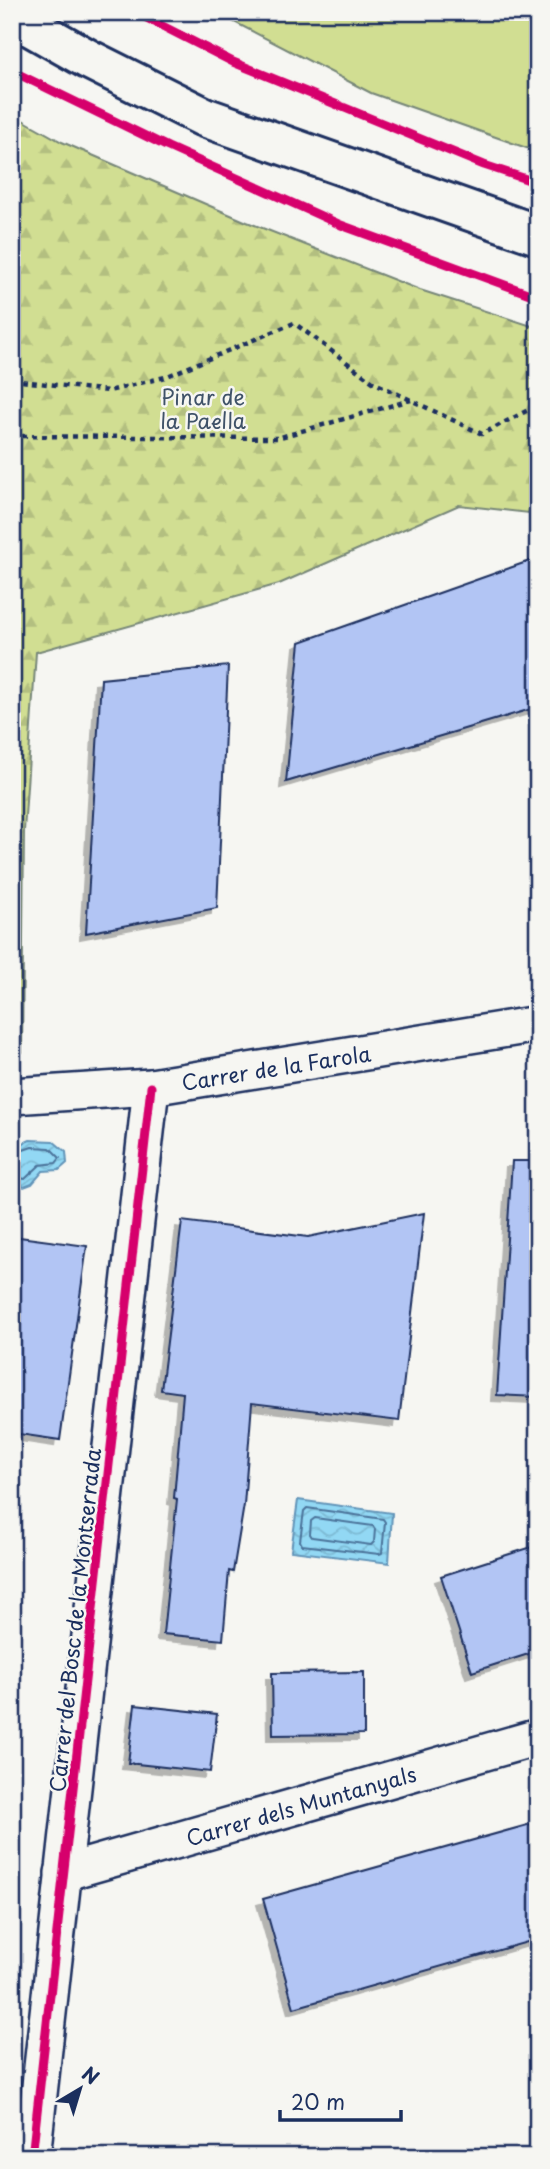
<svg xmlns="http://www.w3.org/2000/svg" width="550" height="2169" viewBox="0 0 550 2169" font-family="'Playpen Sans',sans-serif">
  <defs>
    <pattern id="forest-firs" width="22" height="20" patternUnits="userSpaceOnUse" patternTransform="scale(1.75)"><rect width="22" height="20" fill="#d1de92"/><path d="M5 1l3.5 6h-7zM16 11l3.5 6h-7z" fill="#b3bf80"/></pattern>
    <pattern id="water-waves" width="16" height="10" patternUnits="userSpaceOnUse" patternTransform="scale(1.75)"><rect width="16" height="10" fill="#92d8f4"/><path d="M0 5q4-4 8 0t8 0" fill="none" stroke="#7dbad4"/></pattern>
    <filter id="shadow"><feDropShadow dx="-6" dy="6" stdDeviation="0" flood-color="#0004"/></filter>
  </defs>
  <rect width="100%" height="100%" fill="#f6f6f2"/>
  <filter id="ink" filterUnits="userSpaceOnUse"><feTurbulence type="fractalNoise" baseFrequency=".0143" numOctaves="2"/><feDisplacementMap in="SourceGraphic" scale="14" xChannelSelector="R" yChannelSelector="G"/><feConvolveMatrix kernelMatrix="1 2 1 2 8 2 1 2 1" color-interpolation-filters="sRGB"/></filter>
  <g filter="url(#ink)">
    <polygon fill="#d1de92" stroke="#768678" stroke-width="2" points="215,12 538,12 538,152 371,93"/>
    <polygon fill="url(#forest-firs)" stroke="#768678" stroke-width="2" points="12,114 62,142 247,222 420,290 538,328 538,514 459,505 279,584 36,652 24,831 22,1052 12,1053"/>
    <g fill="url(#water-waves)" stroke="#6294b8" stroke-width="2">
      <polygon points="30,1140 53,1141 66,1152 67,1163 59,1170 43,1171 32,1184 24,1187 12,1182 12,1148"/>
      <polygon points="298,1500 392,1513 389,1563 291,1551"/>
    </g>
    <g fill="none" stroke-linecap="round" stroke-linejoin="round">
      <g stroke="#4b739a" stroke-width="2">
        <polyline points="12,1154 32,1147 50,1148 60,1158 56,1163 40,1165 25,1179 12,1176"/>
        <polygon points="307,1508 383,1519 385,1522 382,1553 379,1554 302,1545 300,1541 304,1511"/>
        <polygon points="315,1518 373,1526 375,1529 374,1542 371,1545 312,1537 310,1534 311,1521"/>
      </g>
    </g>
    <g fill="#b2c5f4" stroke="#1b2f5e" stroke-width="2" filter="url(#shadow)">
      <polygon points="538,558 538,707 286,782 300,642"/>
      <polygon points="228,666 217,908 86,933 101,679"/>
      <polygon points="512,1161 538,1161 538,1397 497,1395"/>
      <polygon points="424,1213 399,1421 252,1403 244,1505 233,1572 229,1571 223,1640 163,1634 177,1499 174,1498 183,1393 161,1390 182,1221 308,1237"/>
      <polygon points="12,1236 87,1246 60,1440 12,1433"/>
      <polygon points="538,1545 538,1651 472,1672 441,1576"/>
      <polygon points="364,1672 364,1734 273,1735 272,1673"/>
      <polygon points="135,1705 217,1714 210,1772 128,1763"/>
      <polygon points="538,1822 538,1939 294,2008 263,1899"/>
    </g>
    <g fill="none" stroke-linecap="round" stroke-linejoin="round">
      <defs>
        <g id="minor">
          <polyline points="12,1096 151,1087 538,1024"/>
          <polyline points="63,1873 538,1737"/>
          <polyline points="32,2157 151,1087"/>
        </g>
        <polyline id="tertiary" points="12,16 88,59 204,117 538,235"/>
      </defs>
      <use href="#minor" stroke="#1b2f5e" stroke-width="40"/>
      <use href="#tertiary" stroke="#1b2f5e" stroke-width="44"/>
      <g stroke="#1b2f5e" stroke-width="4.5" stroke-dasharray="5 5" stroke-linecap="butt">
        <polyline points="12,380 109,391 165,377 294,323 373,382 482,434 538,405"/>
        <polyline points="12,436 277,438 411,400"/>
      </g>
      <use href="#minor" stroke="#f6f6f2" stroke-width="35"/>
      <use href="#tertiary" stroke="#f6f6f2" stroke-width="38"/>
      <defs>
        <g id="cycleway">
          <polyline points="135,12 233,62 484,165 538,183"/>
          <polyline points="12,71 168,147 341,225 538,297"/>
          <polyline points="32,2157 151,1087"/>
        </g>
      </defs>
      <use href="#cycleway" stroke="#f6f6f2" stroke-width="13"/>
      <use href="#cycleway" stroke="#d6006c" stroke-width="9"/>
    </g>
  </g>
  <g text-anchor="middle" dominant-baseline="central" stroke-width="5" stroke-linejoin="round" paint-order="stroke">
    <g font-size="21" fill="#3f5268" stroke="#f6f6f2">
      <text x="203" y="396">Pinar de<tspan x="203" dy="24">la Paella</tspan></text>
    </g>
    <g font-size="21" fill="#1b2f5e" stroke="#f6f6f2">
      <text transform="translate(276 1067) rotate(-9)">Carrer de la Farola</text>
      <text transform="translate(74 1620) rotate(-84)">Carrer del Bosc de la Montserrada</text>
      <text transform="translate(301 1805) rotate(-16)">Carrer dels Muntanyals</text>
    </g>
  </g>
  <rect width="550" height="2169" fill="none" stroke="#f6f6f2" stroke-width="42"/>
  <rect x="21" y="21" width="508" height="2127" fill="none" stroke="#1b2f5e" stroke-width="2.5" filter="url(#ink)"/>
  <g transform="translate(80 2089) rotate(38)" stroke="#f6f6f2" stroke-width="5" paint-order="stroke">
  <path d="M0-5L12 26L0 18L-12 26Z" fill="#1b2f5e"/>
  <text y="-10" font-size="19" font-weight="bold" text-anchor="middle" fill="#1b2f5e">N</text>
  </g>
  <path d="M280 2110v10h121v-10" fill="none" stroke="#1b2f5e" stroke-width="3.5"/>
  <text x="291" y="2110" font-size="21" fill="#1b2f5e" stroke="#f6f6f2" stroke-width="5" paint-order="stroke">20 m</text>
</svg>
